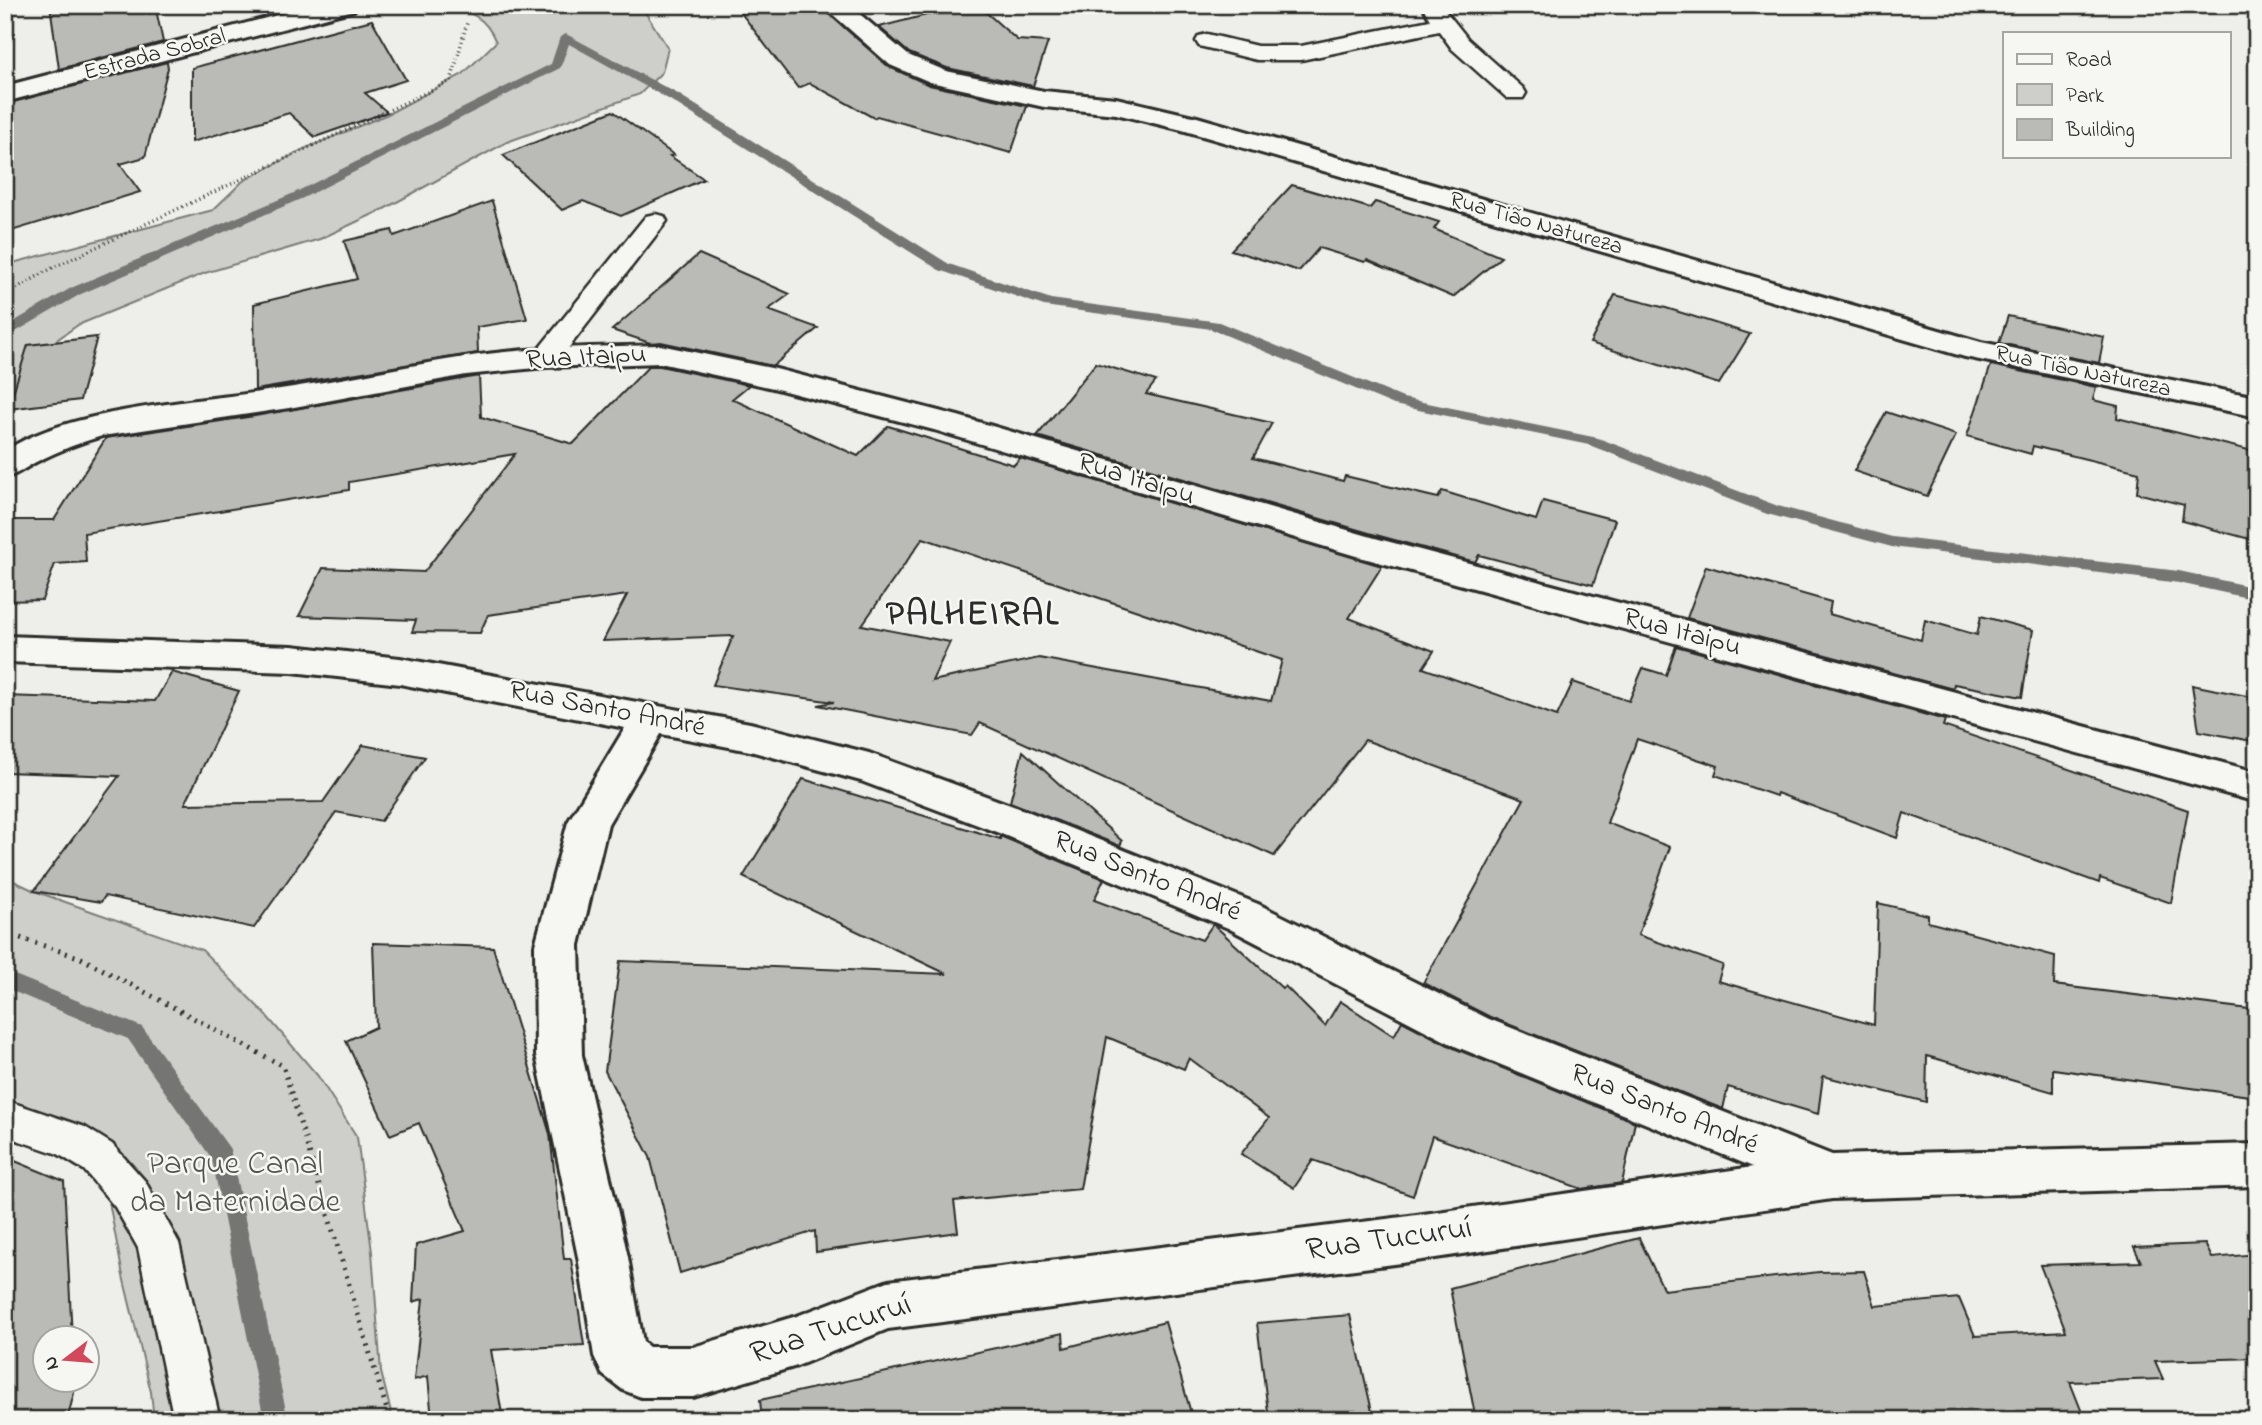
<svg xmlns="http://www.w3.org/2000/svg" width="2262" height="1425" viewBox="0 0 2262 1425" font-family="'Indie Flower',sans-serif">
  <rect width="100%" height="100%" fill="#eeeeea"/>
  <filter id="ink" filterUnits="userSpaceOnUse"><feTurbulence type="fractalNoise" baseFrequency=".0143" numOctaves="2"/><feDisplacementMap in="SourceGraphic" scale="14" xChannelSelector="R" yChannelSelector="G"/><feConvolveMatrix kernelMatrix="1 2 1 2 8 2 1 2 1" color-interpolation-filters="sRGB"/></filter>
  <g filter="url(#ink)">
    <g fill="#cececa" stroke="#7c7c7a" stroke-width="2">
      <path d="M443 5H638L643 9 668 48 662 72 640 94 507 142 384 209 320 239 205 273 78 325 27 361 5 412V265L213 210 243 181 304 149 388 114 463 74 496 42C485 15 470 12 443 5Z"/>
      <polygon points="5,877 37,892 202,950 265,1014 318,1076 357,1137 372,1252 381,1372 393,1420 154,1420 151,1392 123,1276 104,1175 5,1109"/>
    </g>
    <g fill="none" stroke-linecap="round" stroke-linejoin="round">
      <g fill="#757573" fill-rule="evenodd">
        <polygon points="566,34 678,94 949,264 1051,299 1219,322 1403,398 1598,438 1778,506 1892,537 2179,571 2257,588 2257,600 2179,583 1892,547 1767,514 1589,445 1394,405 1211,329 1044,306 939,270 670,100 569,44 560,68 303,198 81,294 5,338 5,327 71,288 294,193 551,64 560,37"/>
        <polygon points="5,971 142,1027 230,1149 288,1420 264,1420 212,1159 128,1039 5,988"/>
      </g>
    </g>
    <g fill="#babab7" stroke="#2b2b2b" stroke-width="2" fill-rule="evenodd">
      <polygon points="50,5 155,5 163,42 59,69"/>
      <polygon points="735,5 819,5 889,67 929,85 1027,106 1011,153 877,116 874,118 810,83 798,88"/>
      <polygon points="966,5 978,5 1017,40 1048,42 1033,86 947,68 909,53 879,27"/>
      <polygon points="372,20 406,80 365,93 387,112 315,137 289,113 192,142 192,68"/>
      <polygon points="167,62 168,68 145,157 120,164 140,192 5,233 5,104"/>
      <polygon points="613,111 674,155 670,156 704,179 621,216 583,201 562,210 503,155"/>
      <polygon points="1292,185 1370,208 1375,202 1439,222 1434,229 1501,257 1453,297 1367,260 1365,262 1319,248 1299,271 1231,250"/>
      <polygon points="492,201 527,319 477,327 478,353 255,390 254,304 357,279 344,241 392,230 394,236"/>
      <polygon points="699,254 790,294 768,310 818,328 773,366 661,342 650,343 612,330"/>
      <polygon points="1615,295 1666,308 1750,334 1719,384 1590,343"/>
      <polygon points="2008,316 2104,337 2099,363 1999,343"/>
      <polygon points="97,337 80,400 8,409 28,345"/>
      <polygon points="1096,363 1156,381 1146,394 1272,423 1253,458 1343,481 1345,476 1438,498 1442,491 1536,520 1543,501 1615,520 1593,585 1479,555 1475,562 1376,535 1037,436"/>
      <polygon points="1991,365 2096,387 2093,400 2118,406 2117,418 2257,452 2257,541 2182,521 2184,505 2137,493 2139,472 2033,446 2031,454 1967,436"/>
      <path d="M649 366H660L749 385 732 399 858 456 888 426 1014 465 1020 458 1382 566 1349 618 1434 651 1423 668 1557 716 1573 682 1629 701 1643 668 1666 675 1676 646 1945 720 1943 726 2188 810 2171 903 2100 878 2099 883 1904 813 1897 838 1777 793 1776 796 1715 775 1718 766 1637 739 1607 823 1670 847 1638 935 1723 965 1718 981 1874 1025 1878 903 1928 915V922L2055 956 2054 985 2257 1010V1097L2053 1069V1092L1927 1056 1926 1102 1823 1076 1818 1114 1728 1087 1723 1109 1490 1017 1423 983 1524 799 1365 740 1274 856 980 723 972 735 818 705 834 702 713 685 733 636 603 641 627 595 488 615 480 633 412 632 416 620 299 616 323 568 424 572 515 454 349 482V490L84 533 86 562 55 564 42 600 5 601V520H54L106 438 255 416 479 376 481 417 573 444ZM923 538 1282 660 1271 701 1039 658 932 681 950 642 862 625Z"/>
      <polygon points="1886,412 1956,435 1927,496 1854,471"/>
      <polygon points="1706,566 1831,602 1829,614 1921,640 1925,620 1977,635 1981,616 2033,630 2022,697 1954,684 1953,689 1687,618"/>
      <polygon points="172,672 239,691 185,804 323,802 363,745 425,757 381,821 336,812 254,928 105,896 101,902 34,891 119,776 5,772 5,696 155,701"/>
      <polygon points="2192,685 2257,698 2257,742 2199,731"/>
      <polygon points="1023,751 1122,841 1120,846 1010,802"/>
      <polygon points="803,779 1000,839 1000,836 1104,879 1094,900 1202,940 1213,924 1283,989 1285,986 1325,1026 1340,1001 1394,1036 1402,1021 1456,1049 1635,1122 1622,1183 1582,1189 1432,1136 1413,1196 1313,1160 1294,1188 1241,1154 1269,1118 1189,1058 1184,1069 1107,1037 1080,1189 954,1201 958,1232 816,1252 815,1231 680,1273 650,1157 605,1071 620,961 947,974 743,877"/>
      <polygon points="373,943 493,947 550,1134 564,1259 571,1259 584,1345 491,1350 503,1420 432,1420 428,1376 414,1380 423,1299 413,1302 416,1245 465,1231 419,1123 390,1135 346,1041 376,1027"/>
      <polygon points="5,1157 64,1181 72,1338 46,1338 46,1380 74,1380 74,1393 67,1420 5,1420"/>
      <polygon points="1639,1238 1664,1290 1819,1272 1864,1271 1875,1306 1959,1298 1975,1336 2066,1331 2040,1265 2141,1262 2134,1247 2205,1244 2212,1258 2257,1254 2257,1358 2155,1361 2163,1379 2070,1382 2085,1420 1604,1420 1549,1416 1550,1420 1476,1420 1450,1288"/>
      <polygon points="1350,1315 1374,1420 1269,1420 1257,1323"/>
      <polygon points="1165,1322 1193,1420 762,1420 760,1400 1063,1333 1064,1348"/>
    </g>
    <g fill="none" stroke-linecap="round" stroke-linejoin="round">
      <defs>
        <g id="lane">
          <polygon points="1422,5 1441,5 1468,39 1523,88 1526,93 1523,98 1507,98 1452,49 1439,31 1301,60 1257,60 1199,46 1196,41 1199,36 1207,34 1257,46 1301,46 1430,20"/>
          <polygon points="655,214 664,216 667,221 556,364 546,366 536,364 532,358 536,352 646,216"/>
          <polygon points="5,1100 85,1127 112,1144 145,1181 179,1243 220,1420 174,1420 138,1248 115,1207 84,1170 58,1154 5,1136"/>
        </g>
        <g id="street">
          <polygon points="822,5 849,5 908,55 946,71 1044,91 1116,98 1197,117 1981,342 2257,397 2257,417 1965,357 1182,130 1116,114 1044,107 930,82 890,65"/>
          <path d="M660 345 776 369 958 416 1375 538 2257 772V802L1356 556 934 430 773 388 660 363 546 367 466 375 289 408 102 436C81 442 60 450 40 460 27 466 19 474 5 478V451C68 409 191 402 267 391 333 382 398 367 465 357 529 347 595 347 660 345Z"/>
          <path d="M5 636 292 646 400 658 750 723 869 753 1027 811 1258 904 1489 1019 1832 1155 2257 1144V1186L1832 1199 1402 1263 888 1329 797 1366 693 1397H641L623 1390 602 1374 594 1356 578 1257 536 1055 535 945 568 822 625 728 400 684 292 672 5 662ZM661 734 750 751 861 781 999 833 1228 928 1457 1047 1753 1167 1402 1217 888 1281 797 1316 693 1347H649L643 1342 628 1257 582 1055 579 945 608 824Z"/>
        </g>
        <polygon id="secondary" points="316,5 357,5 354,10 5,102 5,86"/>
      </defs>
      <use href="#lane" stroke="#2b2b2b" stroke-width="5"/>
      <use href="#street" stroke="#2b2b2b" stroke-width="6"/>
      <use href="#secondary" stroke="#2b2b2b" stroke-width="6"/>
      <polyline stroke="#2b2b2b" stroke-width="3.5" stroke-dasharray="1 3.5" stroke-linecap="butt" points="5,295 54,267 451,81 467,23"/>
      <polyline stroke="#2b2b2b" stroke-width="5" stroke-dasharray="2 6" stroke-linecap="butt" points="5,933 81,958 283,1066 390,1420"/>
      <use href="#lane" fill="#f6f6f2" fill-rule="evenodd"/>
      <use href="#street" fill="#f6f6f2" fill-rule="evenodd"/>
      <use href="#secondary" fill="#f6f6f2" fill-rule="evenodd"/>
    </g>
  </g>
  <g text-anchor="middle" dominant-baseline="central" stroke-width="5" stroke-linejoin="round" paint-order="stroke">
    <g font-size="23" fill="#2b2b2b" stroke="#f6f6f2">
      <text transform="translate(155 55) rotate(-15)">Estrada Sobral</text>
      <text transform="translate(1536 224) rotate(16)">Rua Tião Natureza</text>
      <text transform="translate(2083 372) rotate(12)">Rua Tião Natureza</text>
    </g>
    <g font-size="28" fill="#2b2b2b" stroke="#f6f6f2">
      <text transform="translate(586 358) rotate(-3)">Rua Itaipu</text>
      <text transform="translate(1136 480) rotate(17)">Rua Itaipu</text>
      <text transform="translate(1682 633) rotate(15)">Rua Itaipu</text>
      <text transform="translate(607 710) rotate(11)">Rua Santo André</text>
      <text transform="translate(1147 877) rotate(22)">Rua Santo André</text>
      <text transform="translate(1664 1110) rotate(22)">Rua Santo André</text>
    </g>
    <g font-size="33" fill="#545453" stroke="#f6f6f2">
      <text x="235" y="1165">Parque Canal<tspan x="235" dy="38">da Maternidade</tspan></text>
    </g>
    <g font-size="33" fill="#2b2b2b" stroke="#f6f6f2">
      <text transform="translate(1389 1240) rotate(-8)">Rua Tucuruí</text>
      <text transform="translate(831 1330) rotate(-18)">Rua Tucuruí</text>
    </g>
    <g font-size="35" font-weight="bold" letter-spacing="2" fill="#2b2b2b" stroke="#f6f6f2">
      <text x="973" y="615">PALHEIRAL</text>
    </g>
  </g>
  <rect width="2262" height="1425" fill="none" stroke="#f6f6f2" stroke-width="28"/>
  <rect x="14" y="14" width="2234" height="1397" fill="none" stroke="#2b2b2b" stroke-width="2.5" filter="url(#ink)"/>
  <rect x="2003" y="32" width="228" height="126" fill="#f6f6f2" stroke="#a5a5a2" stroke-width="2"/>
  <rect x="2017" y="54" width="35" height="10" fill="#f6f6f2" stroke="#a5a5a2" stroke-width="2"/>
  <text x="2066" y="66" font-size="21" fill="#2b2b2b">Road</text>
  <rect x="2017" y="84" width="35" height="21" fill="#cececa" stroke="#a5a5a2" stroke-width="2"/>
  <text x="2066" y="102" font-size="21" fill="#2b2b2b">Park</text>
  <rect x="2017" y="119" width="35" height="21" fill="#babab7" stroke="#a5a5a2" stroke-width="2"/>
  <text x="2066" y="136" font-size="21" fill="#2b2b2b">Building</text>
  <g transform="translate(66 1359) rotate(254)"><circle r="33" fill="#f6f6f2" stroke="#a5a5a2" stroke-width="2"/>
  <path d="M0-5L12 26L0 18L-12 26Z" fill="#d1495b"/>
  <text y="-10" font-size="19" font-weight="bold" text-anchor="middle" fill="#2b2b2b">N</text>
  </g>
</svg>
